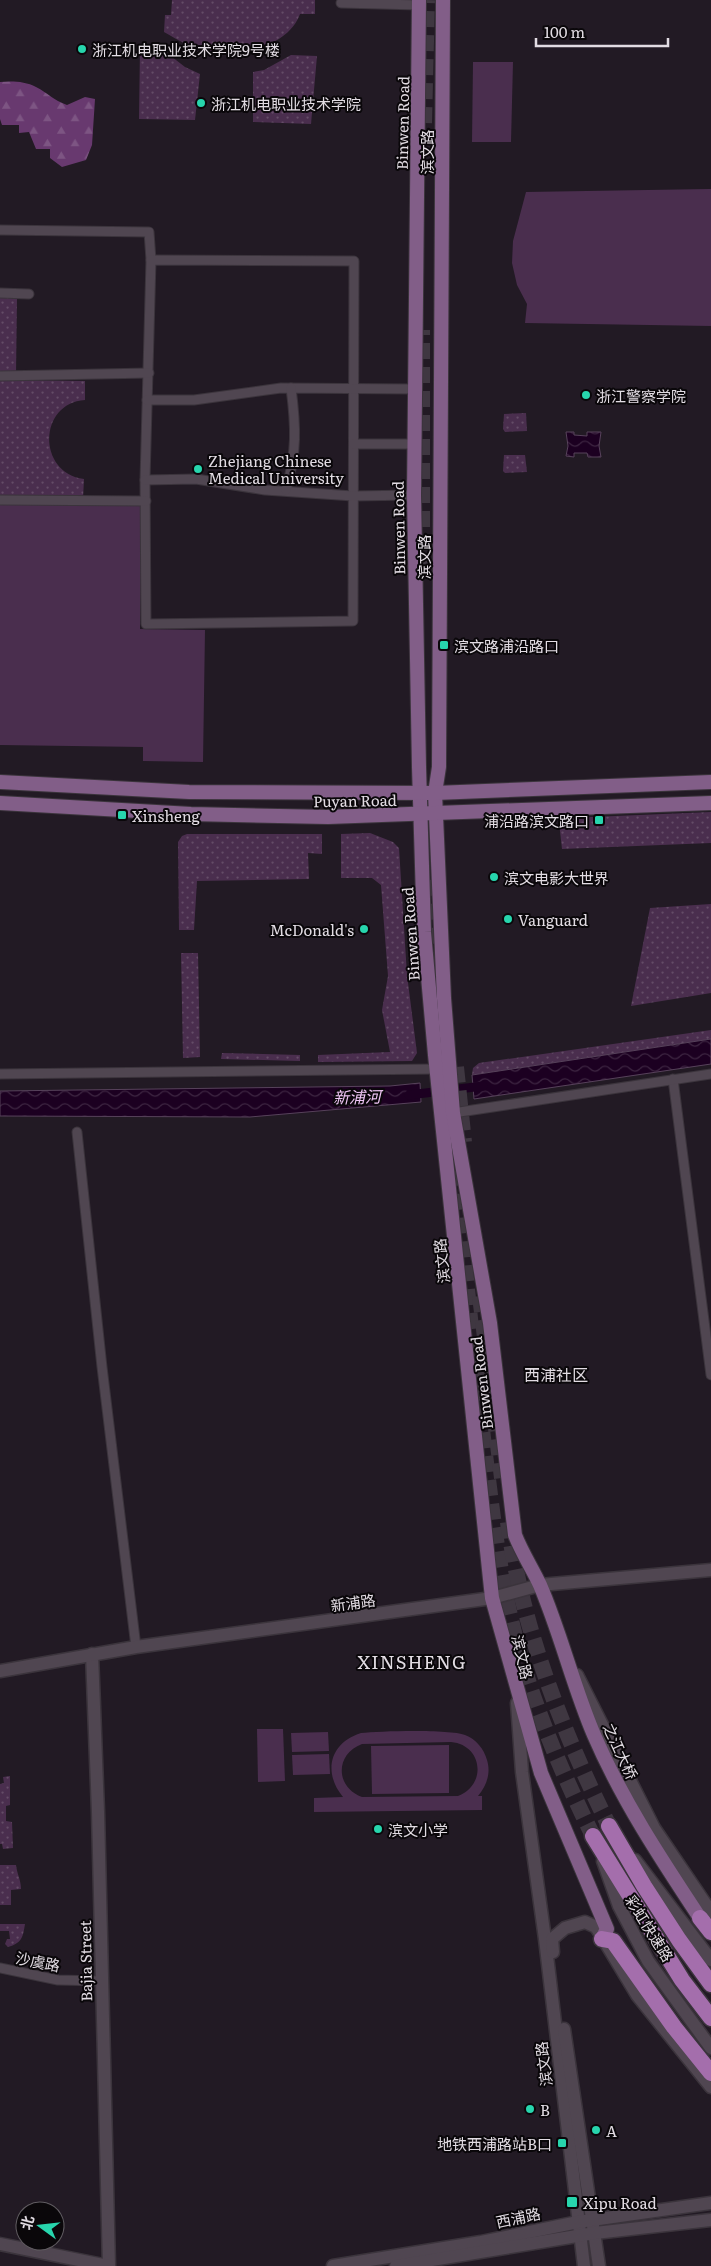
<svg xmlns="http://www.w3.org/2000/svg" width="711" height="2266" viewBox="0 0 711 2266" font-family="Literata,'Noto Sans SC',serif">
  <defs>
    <pattern id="grass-dots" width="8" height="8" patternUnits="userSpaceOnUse" patternTransform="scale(1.25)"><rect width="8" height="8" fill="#4a2e4e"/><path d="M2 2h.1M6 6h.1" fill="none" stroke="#644c67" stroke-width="1.8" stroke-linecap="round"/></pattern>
    <pattern id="forest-firs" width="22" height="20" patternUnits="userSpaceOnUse" patternTransform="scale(1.25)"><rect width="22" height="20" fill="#68396f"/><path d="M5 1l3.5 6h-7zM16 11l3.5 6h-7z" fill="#7d5583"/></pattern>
    <pattern id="water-waves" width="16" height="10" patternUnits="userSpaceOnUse" patternTransform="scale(1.25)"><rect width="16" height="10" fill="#1c0021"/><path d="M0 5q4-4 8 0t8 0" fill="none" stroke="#3d2541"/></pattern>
  </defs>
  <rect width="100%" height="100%" fill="#221a24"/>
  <g fill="url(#grass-dots)">
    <path d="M172 0H315V14H300C288 47 241 56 210 52 194 50 178 40 164 32L165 15H171Z"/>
    <polygon points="140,48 163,50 185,67 200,74 195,120 139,119"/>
    <polygon points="291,55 317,56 311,124 253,122 253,72 264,70"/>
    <polygon points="0,297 17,297 16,374 0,374"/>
    <path d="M0 380 85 381V400C38 403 37 473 84 479L83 499 0 498Z"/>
    <polygon points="526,413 527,431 505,432 503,429 504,414"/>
    <polygon points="504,455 525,455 527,472 505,473 503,471"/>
    <polygon points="711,812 711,843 562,849 559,822 568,818"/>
    <polygon points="370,833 393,842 399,848 407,975 417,1053 412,1061 318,1062 318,1055 390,1052 382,1010 388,976 381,885 372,878 341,878 341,834"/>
    <polygon points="187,834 322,834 322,854 308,853 309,879 197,881 194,930 179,930 178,842 182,836"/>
    <polygon points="711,904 711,993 631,1006 650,908"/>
    <polygon points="181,953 198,953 200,1057 183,1058"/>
    <polygon points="711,1030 711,1039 472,1075 473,1068 479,1063"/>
    <polygon points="222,1053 300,1055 300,1061 221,1059"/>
    <polygon points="10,1776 10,1805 6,1806 6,1821 12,1822 13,1848 3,1849 2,1844 0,1844 0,1784 4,1783 3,1777"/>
    <path d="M0 1865H16C17 1874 21 1880 21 1889L11 1890V1905H0Z"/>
    <path d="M0 1924H25C23 1937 22 1943 8 1947L5 1944 7 1939H10L9 1931H0Z"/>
  </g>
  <path fill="url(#forest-firs)" d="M0 82C11 81 25 81 36 87 48 93 53 100 67 105L85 97 95 99 92 145 86 160 62 167 50 158V149H36L29 132 19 133V125H2L0 119Z"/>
  <g fill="#4a2e4e" fill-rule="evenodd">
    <polygon points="473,62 513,62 511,142 472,142"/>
    <polygon points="708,189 711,189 711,326 525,323 527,304 517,285 512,263 513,241 526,192"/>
    <polygon points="0,504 142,506 140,629 205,630 203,762 143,761 143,747 0,745"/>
    <polygon points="257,1729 283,1729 285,1781 258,1782"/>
    <polygon points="328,1732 329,1751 292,1752 291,1733"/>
    <path d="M361 1733C380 1731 449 1729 465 1735 476 1739 484 1749 487 1760 491 1773 487 1785 478 1796H482V1810L314 1812V1798L343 1797C323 1773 329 1743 361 1733ZM451 1742C483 1745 487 1785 458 1796L362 1797C335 1787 335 1754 362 1744Z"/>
    <polygon points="449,1745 449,1793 372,1794 371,1746"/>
    <polygon points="329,1754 330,1774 293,1775 292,1755"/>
  </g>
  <g fill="url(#water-waves)" stroke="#57425b">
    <polygon points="566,432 574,432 574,435 587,436 587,432 601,432 599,446 601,457 588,457 587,453 574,453 574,457 566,456 568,446"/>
    <polygon points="711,1039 711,1064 474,1099 472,1075"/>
    <polygon points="420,1083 421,1102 250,1117 0,1116 0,1091 390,1086"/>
  </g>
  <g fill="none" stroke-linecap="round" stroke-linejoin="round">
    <polyline stroke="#1c0021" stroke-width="9" points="409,1095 483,1086"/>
    <g stroke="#3f3741" stroke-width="16" stroke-dasharray="16 8" stroke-linecap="butt">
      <polyline points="424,123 427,0"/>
      <polyline points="422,575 422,330"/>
      <polyline points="428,880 437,980"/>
      <polyline points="456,1067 464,1142"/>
      <path d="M453 1146C463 1246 472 1346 484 1446 492 1511 499 1576 516 1640 534 1708 562 1773 593 1836"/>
      <polyline points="480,1296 502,1478"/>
      <path d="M508 1522C522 1629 562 1730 609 1826"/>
    </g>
    <defs>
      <g id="street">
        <polyline points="341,3 419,5"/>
        <polyline points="0,230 149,232 151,260"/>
        <polygon points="151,260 354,261 353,621 146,624 145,480"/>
        <polyline points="0,293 29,294"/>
        <polyline points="0,376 149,373"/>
        <polyline points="147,400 194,400 281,388 414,389"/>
        <polyline points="354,444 413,444"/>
        <polyline points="145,480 196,479 265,490 353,496 414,495"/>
        <path d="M286 490C297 452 296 427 291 388"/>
        <polyline points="0,500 146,501"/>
        <polyline points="0,1074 437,1069"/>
        <polyline points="673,1079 711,1375"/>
        <polyline points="453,1113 711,1074"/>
        <polyline points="77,1132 102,1367 136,1647"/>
        <polyline points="0,1968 58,1980 102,1981"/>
      </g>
      <g id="secondary">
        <polyline points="92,1654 98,1812 109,2266"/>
        <polyline points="0,1671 136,1647 492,1598 540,1585 711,1570"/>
        <polyline points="577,1675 654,1828 711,1912"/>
        <polyline points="517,1703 522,1772 545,1939 584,2266"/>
        <polyline points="635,1860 711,1960"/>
        <polyline points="603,1861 619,1906 648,1961 711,2048"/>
        <polyline points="553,1952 552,1939 565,1928 585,1922 596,1927 637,1995 711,2087"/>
        <polyline points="564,2029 599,2266"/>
        <polyline points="0,2244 108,2266"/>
        <polyline points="333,2266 481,2242 578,2222 711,2203"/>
        <polyline points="396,2266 595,2233 711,2220"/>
      </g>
      <g id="primary">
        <polyline points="419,0 414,495 419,767 424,932 435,1055 492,1598 541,1773 607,1929 602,1939"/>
        <path d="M443 0 439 767 435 793 444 998 453 1113 490 1323 515 1535C522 1553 532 1568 540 1585 561 1634 573 1686 594 1735 622 1800 661 1859 700 1918"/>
        <polyline points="0,782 189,792 435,793 711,782"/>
        <polyline points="0,803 191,814 328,817 711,803"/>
      </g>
      <g id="highway">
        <polyline points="609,1826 644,1886 679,1940 711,1984"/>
        <polyline points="593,1836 682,1980 711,2018"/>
        <polyline points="700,1918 711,1932"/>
        <polyline points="602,1939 613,1941 674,2027 711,2073"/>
      </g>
    </defs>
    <use href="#street" stroke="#3b343c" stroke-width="11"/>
    <use href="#secondary" stroke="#3b343c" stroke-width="15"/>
    <use href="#primary" stroke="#3b343c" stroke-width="16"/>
    <use href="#highway" stroke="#3b343c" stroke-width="19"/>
    <use href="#street" stroke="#504651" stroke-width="9"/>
    <use href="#secondary" stroke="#504651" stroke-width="12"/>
    <use href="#primary" stroke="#825e88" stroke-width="14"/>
    <use href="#highway" stroke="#a46eac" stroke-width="16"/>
  </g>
  <g fill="#27d5ad" stroke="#0a070a" stroke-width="2">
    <circle cx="82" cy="49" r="5"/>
    <circle cx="201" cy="103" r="5"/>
    <circle cx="586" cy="395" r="5"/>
    <circle cx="198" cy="469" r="5"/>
    <rect x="439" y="640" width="10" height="10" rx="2.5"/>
    <rect x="117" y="810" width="10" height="10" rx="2.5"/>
    <rect x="594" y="815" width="10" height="10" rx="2.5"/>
    <circle cx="494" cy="877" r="5"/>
    <circle cx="508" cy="919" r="5"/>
    <circle cx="364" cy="929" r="5"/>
    <circle cx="378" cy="1829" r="5"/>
    <circle cx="530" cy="2109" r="5"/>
    <circle cx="596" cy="2130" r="5"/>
    <rect x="557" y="2138" width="10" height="10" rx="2.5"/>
    <rect x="566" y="2196" width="12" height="12" rx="2.5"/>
  </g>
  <g text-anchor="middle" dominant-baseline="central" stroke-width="4" stroke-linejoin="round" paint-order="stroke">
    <g font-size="15" fill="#e2dce3" stroke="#0a070a" text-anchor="start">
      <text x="92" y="49">浙江机电职业技术学院9号楼</text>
      <text x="211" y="103">浙江机电职业技术学院</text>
      <text x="596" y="395">浙江警察学院</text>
      <text x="208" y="460">Zhejiang Chinese<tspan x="208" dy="17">Medical University</tspan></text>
      <text x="454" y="645">滨文路浦沿路口</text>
      <text x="132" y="815">Xinsheng</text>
      <text x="589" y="820" text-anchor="end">浦沿路滨文路口</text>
      <text x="504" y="877">滨文电影大世界</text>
      <text x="518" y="919">Vanguard</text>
      <text x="354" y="929" text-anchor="end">McDonald's</text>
      <text x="388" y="1829">滨文小学</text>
      <text x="540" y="2109">B</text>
      <text x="606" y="2130">A</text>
      <text x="552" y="2143" text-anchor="end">地铁西浦路站B口</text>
      <text x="583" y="2202">Xipu Road</text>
    </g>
    <g font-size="15" fill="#e2dce3" stroke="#0a070a">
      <text transform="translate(402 123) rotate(-89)">Binwen Road</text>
      <text transform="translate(426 152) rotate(-90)">滨文路</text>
      <text transform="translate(398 528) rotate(-91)">Binwen Road</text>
      <text transform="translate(423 557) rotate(-90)">滨文路</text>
      <text transform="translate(355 800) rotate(-1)">Puyan Road</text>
      <text transform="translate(410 934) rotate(-94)">Binwen Road</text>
      <text transform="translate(441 1261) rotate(-96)">滨文路</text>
      <text transform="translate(481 1383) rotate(-97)">Binwen Road</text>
      <text transform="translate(353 1602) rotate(-8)">新浦路</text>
      <text transform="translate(523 1657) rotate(77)">滨文路</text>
      <text transform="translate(621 1751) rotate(65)">之江大桥</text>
      <text transform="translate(650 1928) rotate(58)">彩虹快速路</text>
      <text transform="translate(38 1961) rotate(11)">沙虞路</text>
      <text transform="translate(85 1961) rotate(-91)">Bajia Street</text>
      <text transform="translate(543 2064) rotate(-97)">滨文路</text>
      <text transform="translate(518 2217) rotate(-12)">西浦路</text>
    </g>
    <g font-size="16" font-style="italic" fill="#f0c6f6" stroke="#0a070a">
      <text transform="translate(357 1096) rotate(-1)">新浦河</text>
    </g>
    <g font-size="16" fill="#e2dce3" stroke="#0a070a">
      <text x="556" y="1374">西浦社区</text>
    </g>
    <g font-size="18" letter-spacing="1" fill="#e2dce3" stroke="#0a070a">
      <text x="412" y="1661">XINSHENG</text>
    </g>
  </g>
  <g transform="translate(40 2226) rotate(285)"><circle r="24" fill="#0a070a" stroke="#605c61"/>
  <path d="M0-4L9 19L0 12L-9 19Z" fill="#27d5ad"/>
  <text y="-8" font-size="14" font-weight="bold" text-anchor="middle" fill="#e2dce3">北</text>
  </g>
  <path d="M536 38v8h132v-8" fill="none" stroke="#e2dce3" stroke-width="2.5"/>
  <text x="544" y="38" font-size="15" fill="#e2dce3" stroke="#0a070a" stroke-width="4" paint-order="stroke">100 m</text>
</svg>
